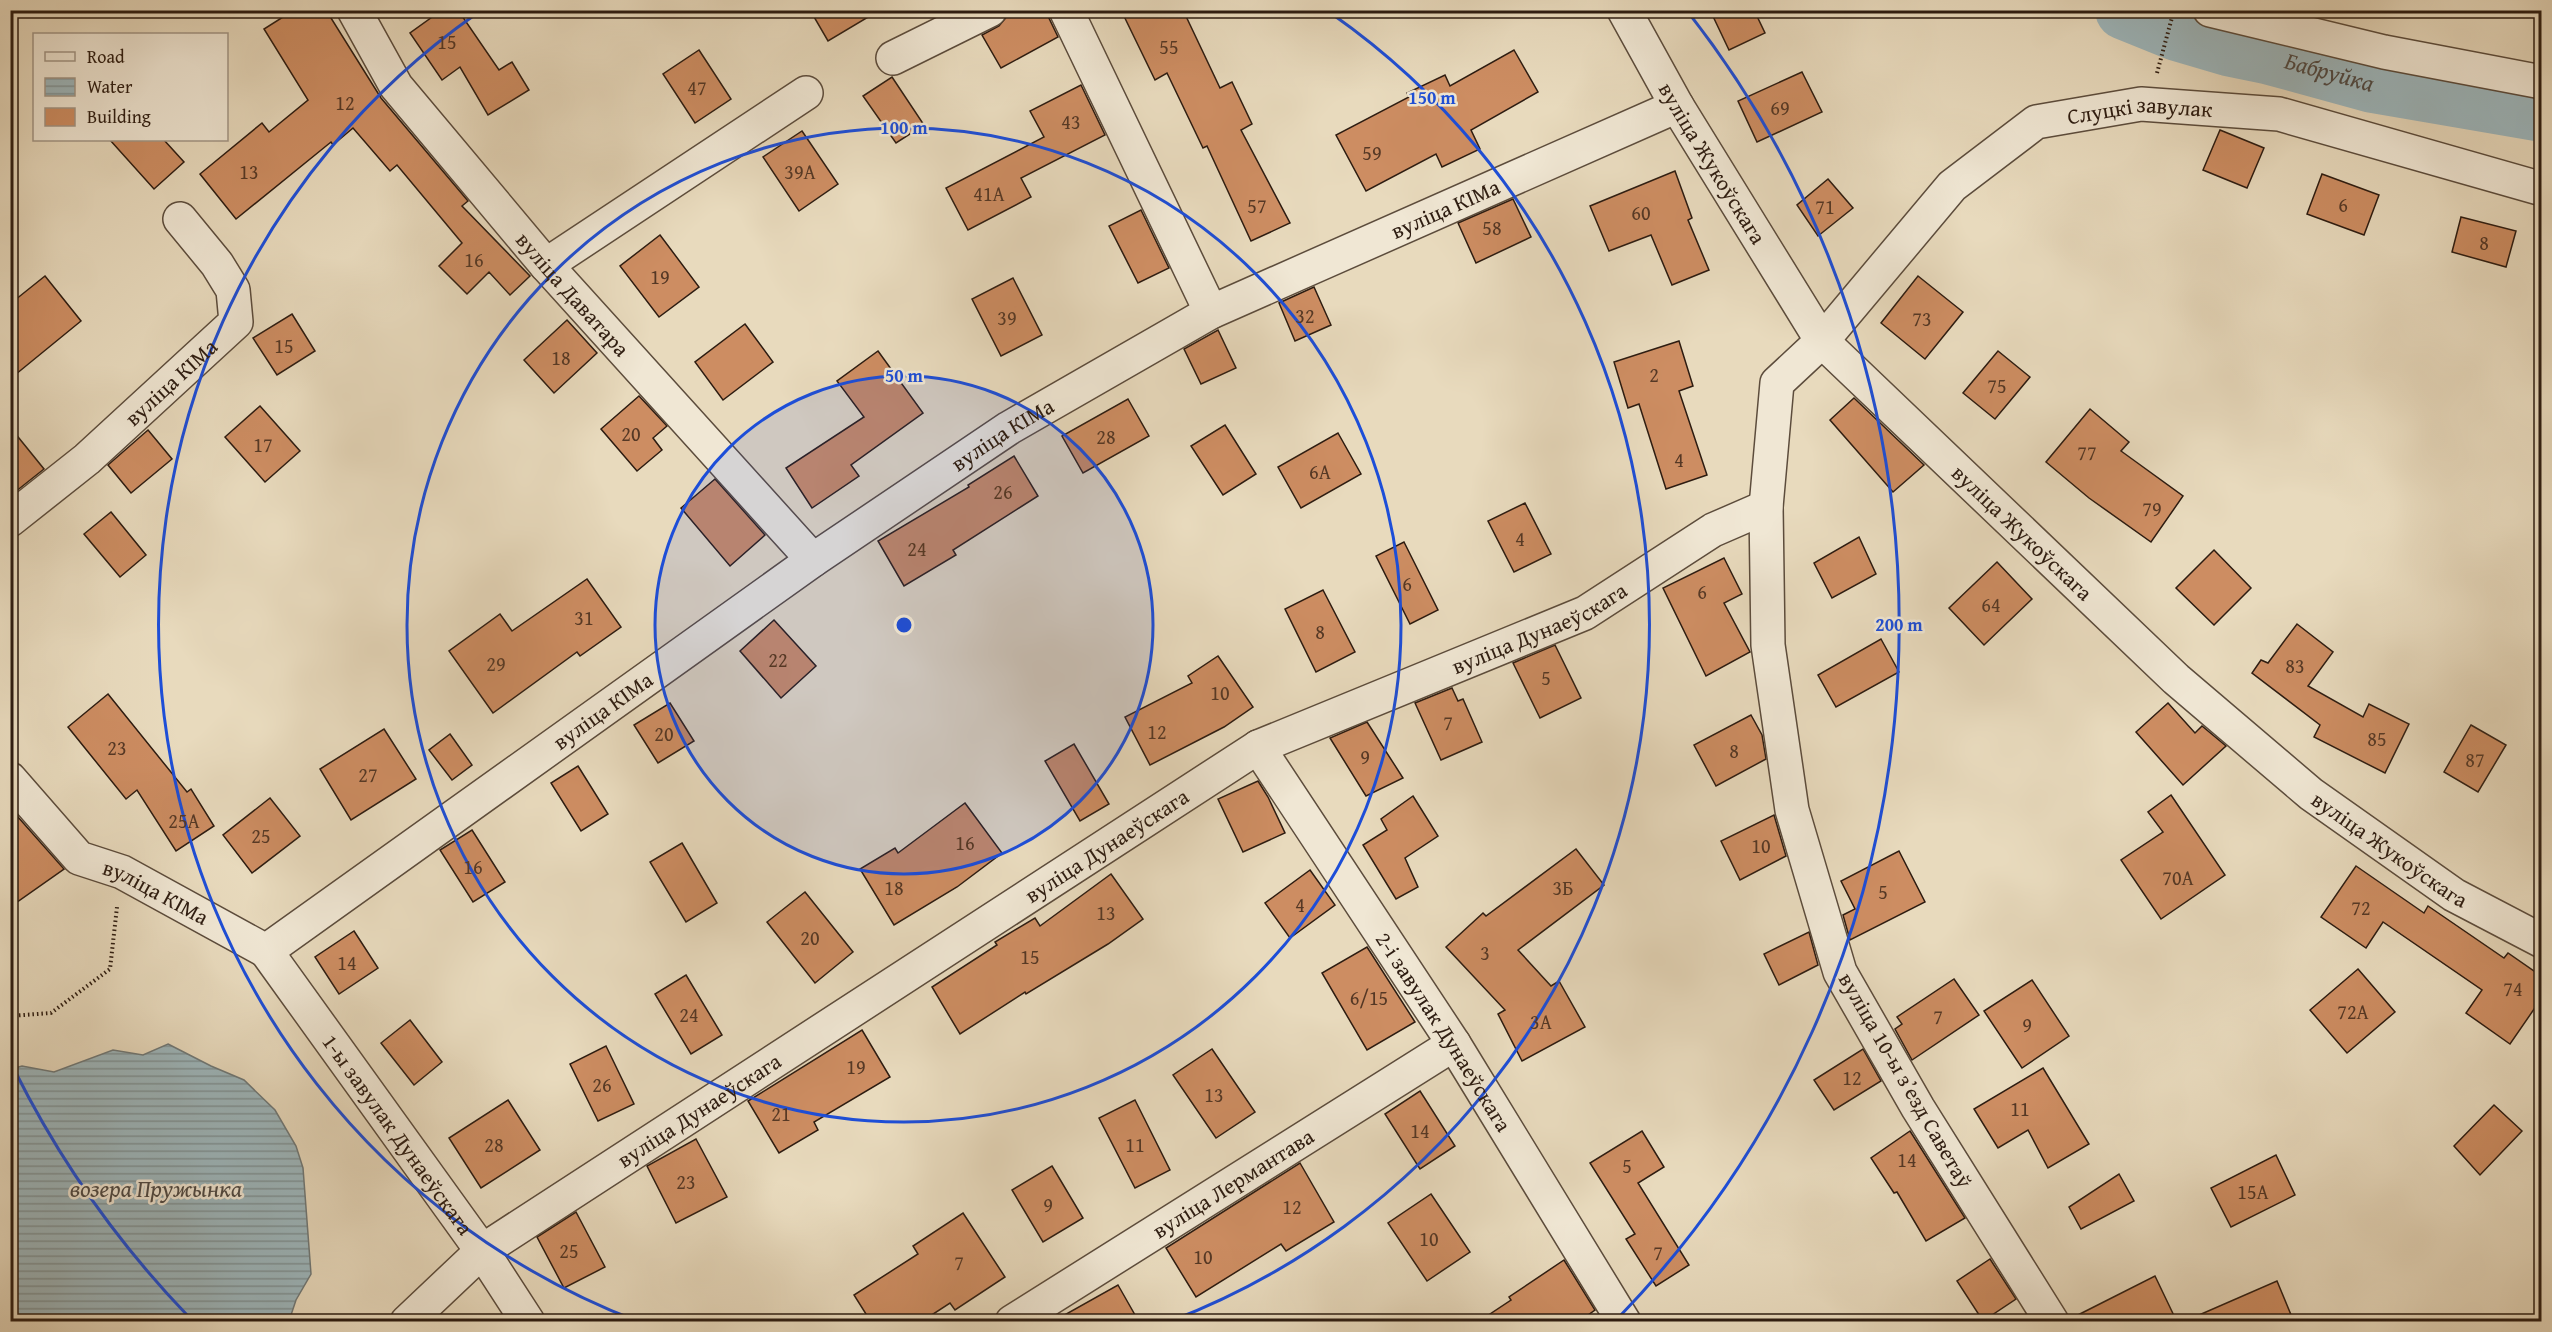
<svg xmlns="http://www.w3.org/2000/svg" width="2552" height="1332" viewBox="0 0 2552 1332" font-family="'Gentium Book Plus',serif">
  <defs>
    <pattern id="water-rules" width="6" height="5" patternUnits="userSpaceOnUse" patternTransform="scale(1.5)"><rect width="6" height="5" fill="#9db7bd"/><path d="M0 2.5h6" fill="none" stroke="#809498"/></pattern>
  </defs>
  <rect width="100%" height="100%" fill="#e8dabd"/>
  <filter id="stains"><feTurbulence type="fractalNoise" baseFrequency=".00333" numOctaves="4"/><feColorMatrix values="0 0 0 0 .2 0 0 0 0 .09 0 0 0 0 .02 0 0 0 .5 -.17"/></filter>
  <radialGradient id="worn" r=".72"><stop offset=".6" stop-color="#630" stop-opacity="0"/><stop offset="1" stop-color="#630" stop-opacity=".3"/></radialGradient>
  <polygon fill="url(#water-rules)" stroke="#707978" stroke-width="1.5" points="168,1044 211,1066 244,1080 275,1110 296,1146 303,1168 311,1274 296,1300 289,1321 11,1321 11,1069 22,1066 54,1072 113,1050 143,1055"/>
  <g fill="none" stroke-linecap="round" stroke-linejoin="round">
    <path stroke="#9db7bd" stroke-width="60" id="s1" d="M2125 10 2177 31 2228 46 2267 54 2373 83 2542 112"/>
  </g>
  <g fill="#cd8d62" stroke="#2d1c11" stroke-width="1.5">
    <polygon points="294,10 326,10 381,98 468,201 462,206 530,276 510,295 489,272 467,294 439,266 462,243 397,165 390,171 353,128 333,145 331,142 236,219 200,174 262,123 269,132 308,100 264,29"/>
    <polygon points="442,10 458,10 499,70 512,62 529,90 488,115 460,67 442,80 410,33"/>
    <polygon points="810,10 880,10 828,41"/>
    <polygon points="1016,10 1045,10 1058,37 1001,68 982,35 999,26 1008,15"/>
    <polygon points="1121,10 1183,10 1220,88 1232,82 1252,124 1241,130 1290,223 1251,241 1207,146 1203,148 1167,73 1155,80"/>
    <polygon points="1710,10 1754,10 1765,33 1729,50"/>
    <polygon points="699,50 731,99 695,123 663,74"/>
    <polygon points="1514,50 1538,92 1471,130 1480,149 1442,167 1436,154 1366,191 1336,135 1409,97 1407,93 1445,75 1450,86"/>
    <polygon points="1802,72 1822,112 1757,142 1738,101"/>
    <polygon points="892,77 924,125 896,143 863,96"/>
    <polygon points="1081,85 1105,135 1021,178 1031,197 968,230 946,188 1044,137 1030,111"/>
    <polygon points="2220,130 2264,148 2247,188 2203,170"/>
    <polygon points="802,131 838,184 799,211 763,157"/>
    <polygon points="110,140 164,140 184,162 154,189"/>
    <polygon points="1675,171 1692,218 1688,220 1709,270 1672,285 1651,235 1609,251 1590,206"/>
    <polygon points="2322,174 2379,195 2364,235 2307,214"/>
    <polygon points="1828,179 1853,208 1818,236 1797,205"/>
    <polygon points="1513,199 1531,237 1476,263 1458,223"/>
    <polygon points="1141,210 1169,268 1138,283 1109,226"/>
    <polygon points="2461,217 2516,231 2506,267 2452,252"/>
    <polygon points="660,235 699,287 659,317 620,266"/>
    <polygon points="45,276 81,321 10,379 10,304"/>
    <polygon points="1918,276 1963,312 1925,359 1881,323"/>
    <polygon points="1013,278 1042,335 1001,356 972,299"/>
    <polygon points="1314,287 1331,325 1295,341 1279,303"/>
    <polygon points="292,314 315,351 277,375 253,338"/>
    <polygon points="567,320 597,353 554,393 524,360"/>
    <polygon points="745,324 773,362 723,400 695,362"/>
    <polygon points="1218,330 1236,368 1201,384 1184,349"/>
    <polygon points="1679,341 1693,386 1679,391 1707,475 1666,489 1639,404 1628,408 1614,362"/>
    <polygon points="878,351 923,413 851,465 859,476 812,508 786,468 864,417 837,381"/>
    <polygon points="1998,351 2030,377 1995,419 1963,393"/>
    <polygon points="639,396 667,426 653,438 662,450 637,471 601,429"/>
    <polygon points="1854,398 1924,465 1893,492 1830,420"/>
    <polygon points="1128,399 1149,436 1083,473 1062,436"/>
    <polygon points="260,406 300,451 265,482 225,437"/>
    <polygon points="2090,409 2129,442 2121,451 2183,496 2151,542 2089,498 2046,462"/>
    <polygon points="1225,425 1256,474 1223,495 1191,446"/>
    <polygon points="10,427 44,469 10,496"/>
    <polygon points="148,430 172,459 131,493 108,465"/>
    <polygon points="1338,433 1361,474 1301,508 1278,467"/>
    <polygon points="1014,456 1038,496 953,550 956,555 904,586 878,541 969,487 968,485"/>
    <polygon points="715,479 765,535 730,566 681,508"/>
    <polygon points="1525,503 1551,554 1514,572 1488,521"/>
    <polygon points="111,512 146,555 120,577 84,534"/>
    <polygon points="1859,537 1876,574 1832,598 1814,563"/>
    <polygon points="1404,542 1438,610 1410,624 1376,556"/>
    <polygon points="2214,550 2251,588 2214,625 2176,588"/>
    <polygon points="1724,558 1742,594 1724,603 1750,652 1706,676 1663,588"/>
    <polygon points="1997,562 2032,599 1984,645 1949,608"/>
    <polygon points="587,579 621,627 580,656 577,652 493,713 449,651 500,614 512,631"/>
    <polygon points="1323,590 1355,652 1316,672 1285,609"/>
    <polygon points="774,620 816,666 781,698 740,651"/>
    <polygon points="2297,624 2333,652 2308,686 2363,717 2369,704 2409,724 2385,773 2314,737 2320,725 2252,673 2261,660 2268,663"/>
    <polygon points="1881,639 1899,672 1836,707 1818,675"/>
    <polygon points="1555,645 1581,698 1540,718 1513,663"/>
    <polygon points="1218,656 1253,707 1224,727 1150,765 1125,717 1192,683 1188,676"/>
    <polygon points="1452,688 1458,701 1463,699 1482,742 1441,760 1415,703"/>
    <polygon points="108,694 187,792 191,789 214,826 176,851 137,790 126,799 68,727"/>
    <polygon points="670,703 694,741 658,763 634,725"/>
    <polygon points="2168,703 2195,733 2202,726 2226,746 2183,785 2136,732"/>
    <polygon points="1751,715 1762,735 1766,759 1716,786 1694,745"/>
    <polygon points="1367,722 1403,778 1366,796 1330,738"/>
    <polygon points="2471,725 2506,745 2478,792 2444,772"/>
    <polygon points="384,729 416,779 351,820 320,769"/>
    <polygon points="450,734 472,765 452,780 429,750"/>
    <polygon points="1074,744 1109,804 1080,821 1045,761"/>
    <polygon points="578,766 608,814 581,831 551,783"/>
    <polygon points="1258,781 1268,797 1285,833 1243,852 1218,799"/>
    <polygon points="2171,795 2225,875 2161,919 2121,860 2163,832 2148,812"/>
    <polygon points="1413,796 1438,836 1405,858 1418,887 1396,899 1363,845 1387,830 1381,819"/>
    <polygon points="270,798 300,836 252,873 223,835"/>
    <polygon points="965,803 1002,853 957,887 894,925 860,869 895,848 898,853"/>
    <polygon points="10,808 64,869 10,907"/>
    <polygon points="1774,815 1786,856 1740,880 1721,841"/>
    <polygon points="472,830 505,882 473,902 440,850"/>
    <polygon points="682,843 717,903 686,922 650,862"/>
    <polygon points="1576,849 1604,885 1518,950 1551,986 1559,981 1585,1027 1522,1061 1498,1014 1505,1010 1446,947 1483,913 1486,916"/>
    <polygon points="1899,851 1925,902 1850,940 1843,915 1855,909 1841,881"/>
    <polygon points="2356,866 2424,913 2428,906 2504,958 2508,953 2541,976 2541,999 2510,1044 2466,1013 2482,990 2383,922 2366,948 2321,917"/>
    <polygon points="1310,870 1335,905 1290,938 1265,903"/>
    <polygon points="1111,874 1143,919 1108,944 1026,994 1025,992 960,1034 932,987 997,945 995,942 1035,918 1040,926"/>
    <polygon points="805,892 853,952 815,983 767,922"/>
    <polygon points="354,931 378,968 339,994 315,957"/>
    <polygon points="1809,932 1818,965 1779,985 1764,954"/>
    <polygon points="1367,947 1415,1022 1367,1050 1322,973"/>
    <polygon points="2358,969 2395,1012 2347,1053 2310,1010"/>
    <polygon points="686,975 722,1035 691,1054 655,994"/>
    <polygon points="1954,979 1979,1015 1912,1060 1895,1029 1902,1024 1897,1017"/>
    <polygon points="2032,980 2069,1036 2022,1068 1984,1011"/>
    <polygon points="410,1020 442,1062 414,1085 381,1043"/>
    <polygon points="862,1030 890,1077 814,1122 818,1130 779,1153 748,1101"/>
    <polygon points="606,1046 634,1104 598,1121 570,1064"/>
    <polygon points="1212,1049 1255,1112 1216,1138 1173,1075"/>
    <polygon points="1863,1049 1881,1081 1834,1110 1814,1080"/>
    <polygon points="2043,1068 2089,1144 2048,1168 2028,1130 1998,1148 1974,1109"/>
    <polygon points="1420,1091 1455,1146 1420,1169 1385,1114"/>
    <polygon points="508,1100 540,1150 481,1188 449,1138"/>
    <polygon points="1135,1100 1170,1170 1135,1188 1099,1118"/>
    <polygon points="2494,1105 2522,1131 2480,1175 2454,1146"/>
    <polygon points="1642,1131 1664,1167 1638,1183 1689,1265 1656,1286 1626,1239 1635,1234 1590,1163"/>
    <polygon points="1910,1131 1965,1218 1926,1241 1897,1192 1894,1193 1871,1158"/>
    <polygon points="696,1139 727,1197 676,1223 647,1166"/>
    <polygon points="2276,1155 2295,1195 2231,1227 2211,1188"/>
    <polygon points="1300,1163 1334,1222 1286,1251 1281,1244 1196,1297 1166,1248"/>
    <polygon points="1052,1166 1083,1218 1043,1242 1012,1190"/>
    <polygon points="2119,1174 2134,1201 2081,1229 2069,1207"/>
    <polygon points="1431,1194 1470,1252 1427,1281 1388,1223"/>
    <polygon points="576,1212 605,1267 564,1288 537,1237"/>
    <polygon points="963,1213 1005,1277 955,1310 950,1303 921,1322 871,1322 854,1295 918,1254 913,1246"/>
    <polygon points="1990,1259 2016,1299 1983,1321 1957,1281"/>
    <polygon points="1564,1260 1595,1310 1578,1322 1478,1322 1511,1300 1509,1297"/>
    <polygon points="2155,1276 2177,1322 2071,1322 2070,1319"/>
    <polygon points="2277,1281 2294,1322 2183,1322"/>
    <polygon points="1118,1285 1139,1322 1052,1322"/>
  </g>
  <g fill="none" stroke-linecap="round" stroke-linejoin="round">
    <defs>
      <g id="minor">
        <path id="s2" d="M354 10 396 86 546 265 813 560"/>
        <polyline points="1066,10 1211,312"/>
        <path id="s3" d="M1624 10 1677 106 1822 341 2176 679 2311 794 2454 895 2542 941"/>
        <polyline points="2210,10 2384,52 2542,82"/>
        <polyline points="893,58 990,10"/>
        <polyline points="546,265 806,93"/>
        <path id="s4" d="M10 520 87 459 236 322 233 290 217 264 180 219"/>
        <path id="s5" d="M1258 747 1454 1044 1624 1322"/>
        <path id="s6" d="M10 779 79 858 122 872 266 951 813 560 1009 428 1211 312 1677 106"/>
        <path id="s7" d="M266 951 482 1251 528 1322"/>
        <path id="s8" d="M407 1322 482 1251 1258 747 1585 613 1713 530 1766 507"/>
        <path id="s9" d="M1012 1322 1454 1044"/>
        <path id="s10" d="M2052 1322 1918 1108 1840 972 1792 810 1768 645 1766 507 1777 383 1822 341 1952 186 2036 122 2141 104 2279 114 2542 189"/>
      </g>
    </defs>
    <use href="#minor" stroke="#5c4c3c" stroke-width="36"/>
    <g stroke="#2d1c11" stroke-width="4" stroke-dasharray="1.5 3" stroke-linecap="butt">
      <polyline points="2157,73 2174,10"/>
      <polyline points="10,1016 51,1013 110,969 117,907"/>
    </g>
    <use href="#minor" stroke="#f0e7d4" stroke-width="33"/>
  </g>
  <circle cx="904" cy="625" r="249" fill="#1d4ed8" fill-opacity=".12"/>
  <g fill="none" stroke="#1d4ed8" stroke-width="3">
    <circle cx="904" cy="625" r="249"/>
    <circle cx="904" cy="625" r="497"/>
    <path d="M637 1321A746 746 0 0 1 476 14M1332 14A746 746 0 0 1 1171 1321"/>
    <path d="M188 1316A995 995 0 0 1 14 1069M1688 12A995 995 0 0 1 1620 1316"/>
  </g>
  <g text-anchor="middle" dominant-baseline="central" stroke-width="5" stroke-linejoin="round" paint-order="stroke">
    <g font-size="20" fill="#553825">
      <text x="447" y="41">15</text>
      <text x="1169" y="46">55</text>
      <text x="697" y="87">47</text>
      <text x="345" y="102">12</text>
      <text x="1780" y="107">69</text>
      <text x="1071" y="121">43</text>
      <text x="1372" y="152">59</text>
      <text x="249" y="171">13</text>
      <text x="800" y="171">39А</text>
      <text x="989" y="193">41А</text>
      <text x="2343" y="204">6</text>
      <text x="1257" y="205">57</text>
      <text x="1825" y="206">71</text>
      <text x="1641" y="212">60</text>
      <text x="1492" y="227">58</text>
      <text x="2484" y="242">8</text>
      <text x="474" y="259">16</text>
      <text x="660" y="276">19</text>
      <text x="1305" y="315">32</text>
      <text x="1007" y="317">39</text>
      <text x="1922" y="318">73</text>
      <text x="284" y="345">15</text>
      <text x="561" y="357">18</text>
      <text x="1654" y="374">2</text>
      <text x="1997" y="385">75</text>
      <text x="631" y="433">20</text>
      <text x="1106" y="436">28</text>
      <text x="263" y="444">17</text>
      <text x="2087" y="452">77</text>
      <text x="1679" y="459">4</text>
      <text x="1320" y="471">6А</text>
      <text x="1003" y="491">26</text>
      <text x="2152" y="508">79</text>
      <text x="1520" y="538">4</text>
      <text x="917" y="548">24</text>
      <text x="1407" y="583">6</text>
      <text x="1702" y="591">6</text>
      <text x="1991" y="604">64</text>
      <text x="584" y="617">31</text>
      <text x="1320" y="631">8</text>
      <text x="778" y="659">22</text>
      <text x="496" y="663">29</text>
      <text x="2295" y="665">83</text>
      <text x="1546" y="677">5</text>
      <text x="1220" y="692">10</text>
      <text x="1448" y="722">7</text>
      <text x="1157" y="731">12</text>
      <text x="664" y="733">20</text>
      <text x="2377" y="738">85</text>
      <text x="117" y="747">23</text>
      <text x="1734" y="750">8</text>
      <text x="1365" y="756">9</text>
      <text x="2475" y="759">87</text>
      <text x="368" y="774">27</text>
      <text x="184" y="820">25А</text>
      <text x="261" y="835">25</text>
      <text x="965" y="842">16</text>
      <text x="1761" y="845">10</text>
      <text x="473" y="866">16</text>
      <text x="2178" y="877">70А</text>
      <text x="894" y="887">18</text>
      <text x="1563" y="887">3Б</text>
      <text x="1883" y="891">5</text>
      <text x="1300" y="904">4</text>
      <text x="2361" y="907">72</text>
      <text x="1106" y="912">13</text>
      <text x="810" y="937">20</text>
      <text x="1485" y="952">3</text>
      <text x="1030" y="956">15</text>
      <text x="347" y="962">14</text>
      <text x="2513" y="988">74</text>
      <text x="1369" y="997">6/15</text>
      <text x="2353" y="1011">72А</text>
      <text x="689" y="1014">24</text>
      <text x="1938" y="1016">7</text>
      <text x="1541" y="1021">3А</text>
      <text x="2027" y="1024">9</text>
      <text x="856" y="1066">19</text>
      <text x="1852" y="1077">12</text>
      <text x="602" y="1084">26</text>
      <text x="1214" y="1094">13</text>
      <text x="2020" y="1108">11</text>
      <text x="781" y="1113">21</text>
      <text x="1420" y="1130">14</text>
      <text x="494" y="1144">28</text>
      <text x="1135" y="1144">11</text>
      <text x="1907" y="1159">14</text>
      <text x="1627" y="1165">5</text>
      <text x="686" y="1181">23</text>
      <text x="2253" y="1191">15А</text>
      <text x="1048" y="1204">9</text>
      <text x="1292" y="1206">12</text>
      <text x="1429" y="1238">10</text>
      <text x="569" y="1250">25</text>
      <text x="1658" y="1252">7</text>
      <text x="1203" y="1256">10</text>
      <text x="959" y="1262">7</text>
    </g>
    <g font-size="22" fill="#2d1c11" stroke="#f0e7d4">
      <text stroke="none"><textPath href="#s10" startOffset="1482">Слуцкі завулак</textPath></text>
      <text stroke="none"><textPath href="#s3" startOffset="177">вуліца Жукоўскага</textPath></text>
      <text stroke="none"><textPath href="#s6" startOffset="1712">вуліца КІМа</textPath></text>
      <text stroke="none"><textPath href="#s2" startOffset="360">вуліца Даватара</textPath></text>
      <text stroke="none"><textPath href="#s4" startOffset="212">вуліца КІМа</textPath></text>
      <text stroke="none"><textPath href="#s6" startOffset="1214">вуліца КІМа</textPath></text>
      <text stroke="none"><textPath href="#s3" startOffset="663">вуліца Жукоўскага</textPath></text>
      <text stroke="none"><textPath href="#s8" startOffset="1334">вуліца Дунаеўскага</textPath></text>
      <text stroke="none"><textPath href="#s6" startOffset="728">вуліца КІМа</textPath></text>
      <text stroke="none"><textPath href="#s8" startOffset="848">вуліца Дунаеўскага</textPath></text>
      <text stroke="none"><textPath href="#s3" startOffset="1149">вуліца Жукоўскага</textPath></text>
      <text stroke="none"><textPath href="#s6" startOffset="189">вуліца КІМа</textPath></text>
      <text stroke="none"><textPath href="#s5" startOffset="340">2-і завулак Дунаеўскага</textPath></text>
      <text transform="translate(1906 1080) rotate(60)">вуліца 10-ы зʼезд Саветаў</text>
      <text stroke="none"><textPath href="#s8" startOffset="362">вуліца Дунаеўскага</textPath></text>
      <text stroke="none"><textPath href="#s7" startOffset="226">1-ы завулак Дунаеўскага</textPath></text>
      <text stroke="none"><textPath href="#s9" startOffset="261">вуліца Лермантава</textPath></text>
    </g>
    <g font-size="24" font-style="italic" fill="#4f4a45" stroke="#f0e7d4">
      <text stroke="none"><textPath href="#s1" startOffset="214">Бабруйка</textPath></text>
      <text x="156" y="1188">возера Пружынка</text>
    </g>
  </g>
  <circle cx="904" cy="625" r="9" fill="#1d4ed8" stroke="#f0e7d4" stroke-width="3"/>
  <g font-size="18" text-anchor="middle" font-weight="bold" fill="#1d4ed8" stroke="#f0e7d4" stroke-width="5" stroke-linejoin="round" paint-order="stroke">
    <text x="1432" y="104">150 m</text>
    <text x="904" y="134">100 m</text>
    <text x="904" y="382">50 m</text>
    <text x="1899" y="631">200 m</text>
  </g>
  <rect width="2552" height="1332" fill="none" stroke="#e8dabd" stroke-width="36"/>
  <rect x="12" y="12" width="2528" height="1308" fill="none" stroke="#2d1c11" stroke-width="3"/>
  <rect x="18" y="18" width="2516" height="1296" fill="none" stroke="#2d1c11" stroke-width="1.5"/>
  <rect x="33" y="33" width="195" height="108" fill="#f0e7d4" stroke="#a29686" stroke-width="1.5"/>
  <rect x="45" y="52" width="30" height="9" fill="#f0e7d4" stroke="#a29686" stroke-width="1.5"/>
  <text x="87" y="63" font-size="18" fill="#2d1c11">Road</text>
  <rect x="45" y="78" width="30" height="18" fill="url(#water-rules)" stroke="#a29686" stroke-width="1.5"/>
  <text x="87" y="93" font-size="18" fill="#2d1c11">Water</text>
  <rect x="45" y="108" width="30" height="18" fill="#cd8d62" stroke="#a29686" stroke-width="1.5"/>
  <text x="87" y="123" font-size="18" fill="#2d1c11">Building</text>
  <rect width="100%" height="100%" filter="url(#stains)"/>
  <rect width="100%" height="100%" fill="url(#worn)"/>
</svg>
